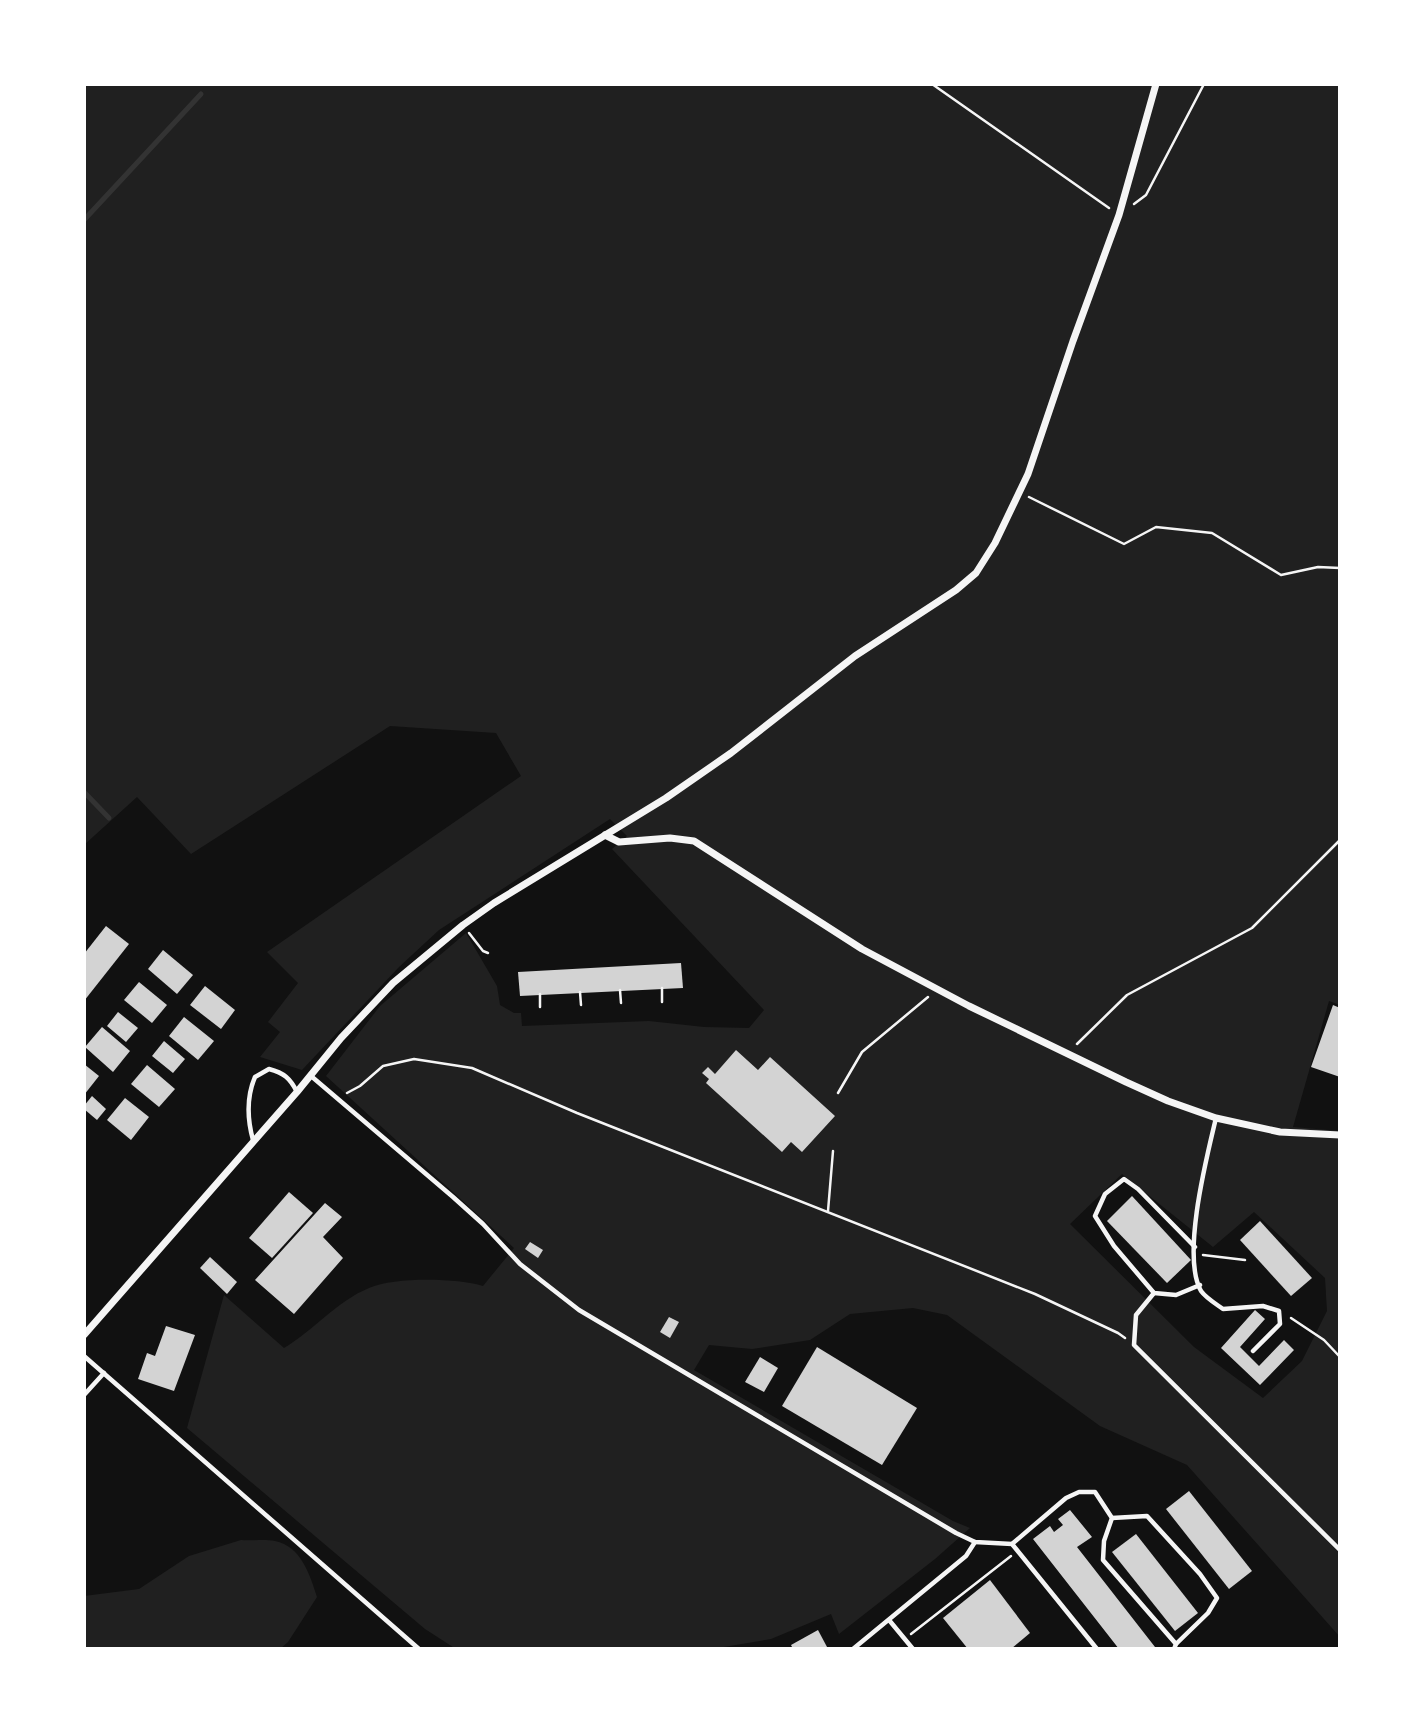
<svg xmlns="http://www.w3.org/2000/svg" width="1424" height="1733" viewBox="0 0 1424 1733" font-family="Manrope,sans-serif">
  <rect width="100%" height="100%" fill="#111"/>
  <g fill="#202020" fill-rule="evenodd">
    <path d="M84 84H1340V1005L1329 1001 1293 1127 1340 1131V1637L1187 1465 1100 1426 947 1315 913 1308 850 1314 810 1340 752 1349 709 1345 694 1370 953 1521 970 1528 935 1559 839 1634 831 1614 771 1639 712 1649H456L425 1629 187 1428 224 1295 284 1348C313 1331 337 1301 369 1288 395 1277 456 1278 483 1286L514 1248 326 1076 380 1006 466 933 497 986 500 1005 514 1013H521L522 1026 649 1021 704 1027 749 1028 764 1010 612 849 627 836 610 819 439 930 399 967 302 1070 260 1057 280 1032 268 1022 298 983 267 952 521 776 496 733 390 726 191 854 137 797 84 845ZM1122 1174 1213 1247 1254 1212 1325 1278 1327 1311 1302 1361 1263 1398 1194 1347 1070 1224Z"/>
    <path d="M241 1540C252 1541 264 1539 275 1541 301 1546 310 1575 317 1597L288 1642 280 1649H84V1596L139 1589 189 1556Z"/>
  </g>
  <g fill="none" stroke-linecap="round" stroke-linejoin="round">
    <g stroke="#333" stroke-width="5">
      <polyline points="84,220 201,94"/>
      <polyline points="84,792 109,818"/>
    </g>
  </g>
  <g fill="#d3d3d3">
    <polygon points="106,926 129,944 84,1001 84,954"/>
    <polygon points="163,950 193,975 177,994 148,969"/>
    <polygon points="681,963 683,988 520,996 518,972"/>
    <polygon points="139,982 167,1005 152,1023 124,1000"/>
    <polygon points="205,986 235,1010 221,1029 190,1005"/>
    <polygon points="1333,1005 1340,1008 1340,1045 1338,1051 1340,1052 1340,1077 1311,1067"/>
    <polygon points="118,1012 138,1028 126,1042 107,1026"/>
    <polygon points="184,1017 214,1041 198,1060 169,1036"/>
    <polygon points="102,1027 130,1051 113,1072 85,1047"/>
    <polygon points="164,1041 185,1059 173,1073 152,1056"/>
    <polygon points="736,1050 758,1070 770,1057 835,1116 802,1152 791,1142 782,1152 706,1083 709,1079 702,1073 708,1067 715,1074"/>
    <polygon points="84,1064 99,1076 84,1095"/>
    <polygon points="147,1065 175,1089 159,1107 131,1084"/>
    <polygon points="92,1096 106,1109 97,1120 84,1109 84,1106"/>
    <polygon points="125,1098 149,1117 131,1140 107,1120"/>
    <polygon points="289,1192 313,1213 272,1258 249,1238"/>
    <polygon points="1132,1196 1191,1260 1167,1283 1107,1221"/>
    <polygon points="325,1203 342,1217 323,1237 343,1258 294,1314 255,1280"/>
    <polygon points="1260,1221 1312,1278 1291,1296 1240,1240"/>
    <polygon points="530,1242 543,1250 538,1258 525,1249"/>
    <polygon points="210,1257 237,1282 227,1294 200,1268"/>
    <polygon points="1255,1310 1265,1319 1240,1347 1259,1366 1284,1340 1294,1350 1260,1385 1221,1348"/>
    <polygon points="669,1317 679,1322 670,1338 660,1332"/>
    <polygon points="166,1326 195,1335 174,1391 138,1379 147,1353 155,1356"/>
    <polygon points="817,1347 917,1408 882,1465 782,1406"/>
    <polygon points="760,1357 778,1368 764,1392 745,1382"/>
    <polygon points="1189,1491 1252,1571 1229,1589 1166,1509"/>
    <polygon points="1070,1510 1092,1537 1077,1547 1155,1647 1152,1649 1119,1649 1033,1539 1050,1526 1054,1532 1063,1525 1058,1519"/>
    <polygon points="1136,1534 1198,1613 1175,1631 1112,1552"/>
    <polygon points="990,1580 1030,1633 1011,1649 968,1649 943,1618"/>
    <polygon points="818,1630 827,1647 823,1649 793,1649 791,1645"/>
  </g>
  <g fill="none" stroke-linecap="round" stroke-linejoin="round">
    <g stroke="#f5f5f5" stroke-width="2.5">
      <polyline points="932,84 1109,208"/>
      <polyline points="1134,204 1146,195 1204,84"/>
      <polyline points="1029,497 1124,544 1156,527 1212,533 1281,575 1318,567 1340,568"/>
      <polyline points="469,933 483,951 488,953"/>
      <polyline points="662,988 662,1002"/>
      <polyline points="620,990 621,1003"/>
      <polyline points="580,992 581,1005"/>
      <polyline points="540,994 540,1007"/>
      <polyline points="1077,1044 1127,995 1252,928 1340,840"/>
      <polyline points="347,1093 360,1086 383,1066 414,1059 472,1068 577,1113 1035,1294 1118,1333 1125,1338"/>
      <polyline points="838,1093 862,1052 928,997"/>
      <polyline points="828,1211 833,1151"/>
      <polyline points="1203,1255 1245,1260"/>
      <polyline points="1291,1318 1324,1340 1340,1357"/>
      <polyline points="911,1634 1011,1556"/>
    </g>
    <g stroke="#f5f5f5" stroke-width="4.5">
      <polyline points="311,1076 453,1197 483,1224 520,1264 579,1310 956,1533 975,1542 1012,1544 1097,1649"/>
      <path d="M1216 1118C1207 1156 1181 1256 1201 1291 1206 1298 1216 1304 1223 1309L1263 1306 1279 1311 1280 1324 1253 1351"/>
      <path d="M253 1140C247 1118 246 1098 255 1077L269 1069C284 1073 290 1078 297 1092"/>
      <polyline points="1195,1247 1138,1189 1124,1179 1105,1194 1095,1216 1114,1246 1154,1293 1176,1295 1200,1285"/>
      <polyline points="1154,1293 1136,1315 1134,1345 1340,1550"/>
      <polyline points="84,1356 419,1649"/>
      <polyline points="84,1395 104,1373"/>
      <polyline points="1112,1518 1147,1516 1200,1574 1217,1598 1208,1613 1176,1644"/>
      <polyline points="1012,1544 1066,1498 1079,1492 1095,1492 1112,1518 1104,1541 1103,1560 1176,1644 1174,1649"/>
      <polyline points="889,1620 913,1649"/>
      <polyline points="853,1649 966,1556 975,1542"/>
    </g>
    <g stroke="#f5f5f5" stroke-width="7">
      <polyline points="605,835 619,842 670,838 694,841 862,949 969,1006 1126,1082 1168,1101 1216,1118 1280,1132 1340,1135"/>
      <polyline points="84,1335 297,1092 341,1038 393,983 463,925 494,903 666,798 731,753 855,656 956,590 976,573 995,543 1028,474 1073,341 1119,215 1156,84"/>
    </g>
  </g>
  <rect width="1424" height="1733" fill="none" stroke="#ffffff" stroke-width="172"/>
</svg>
